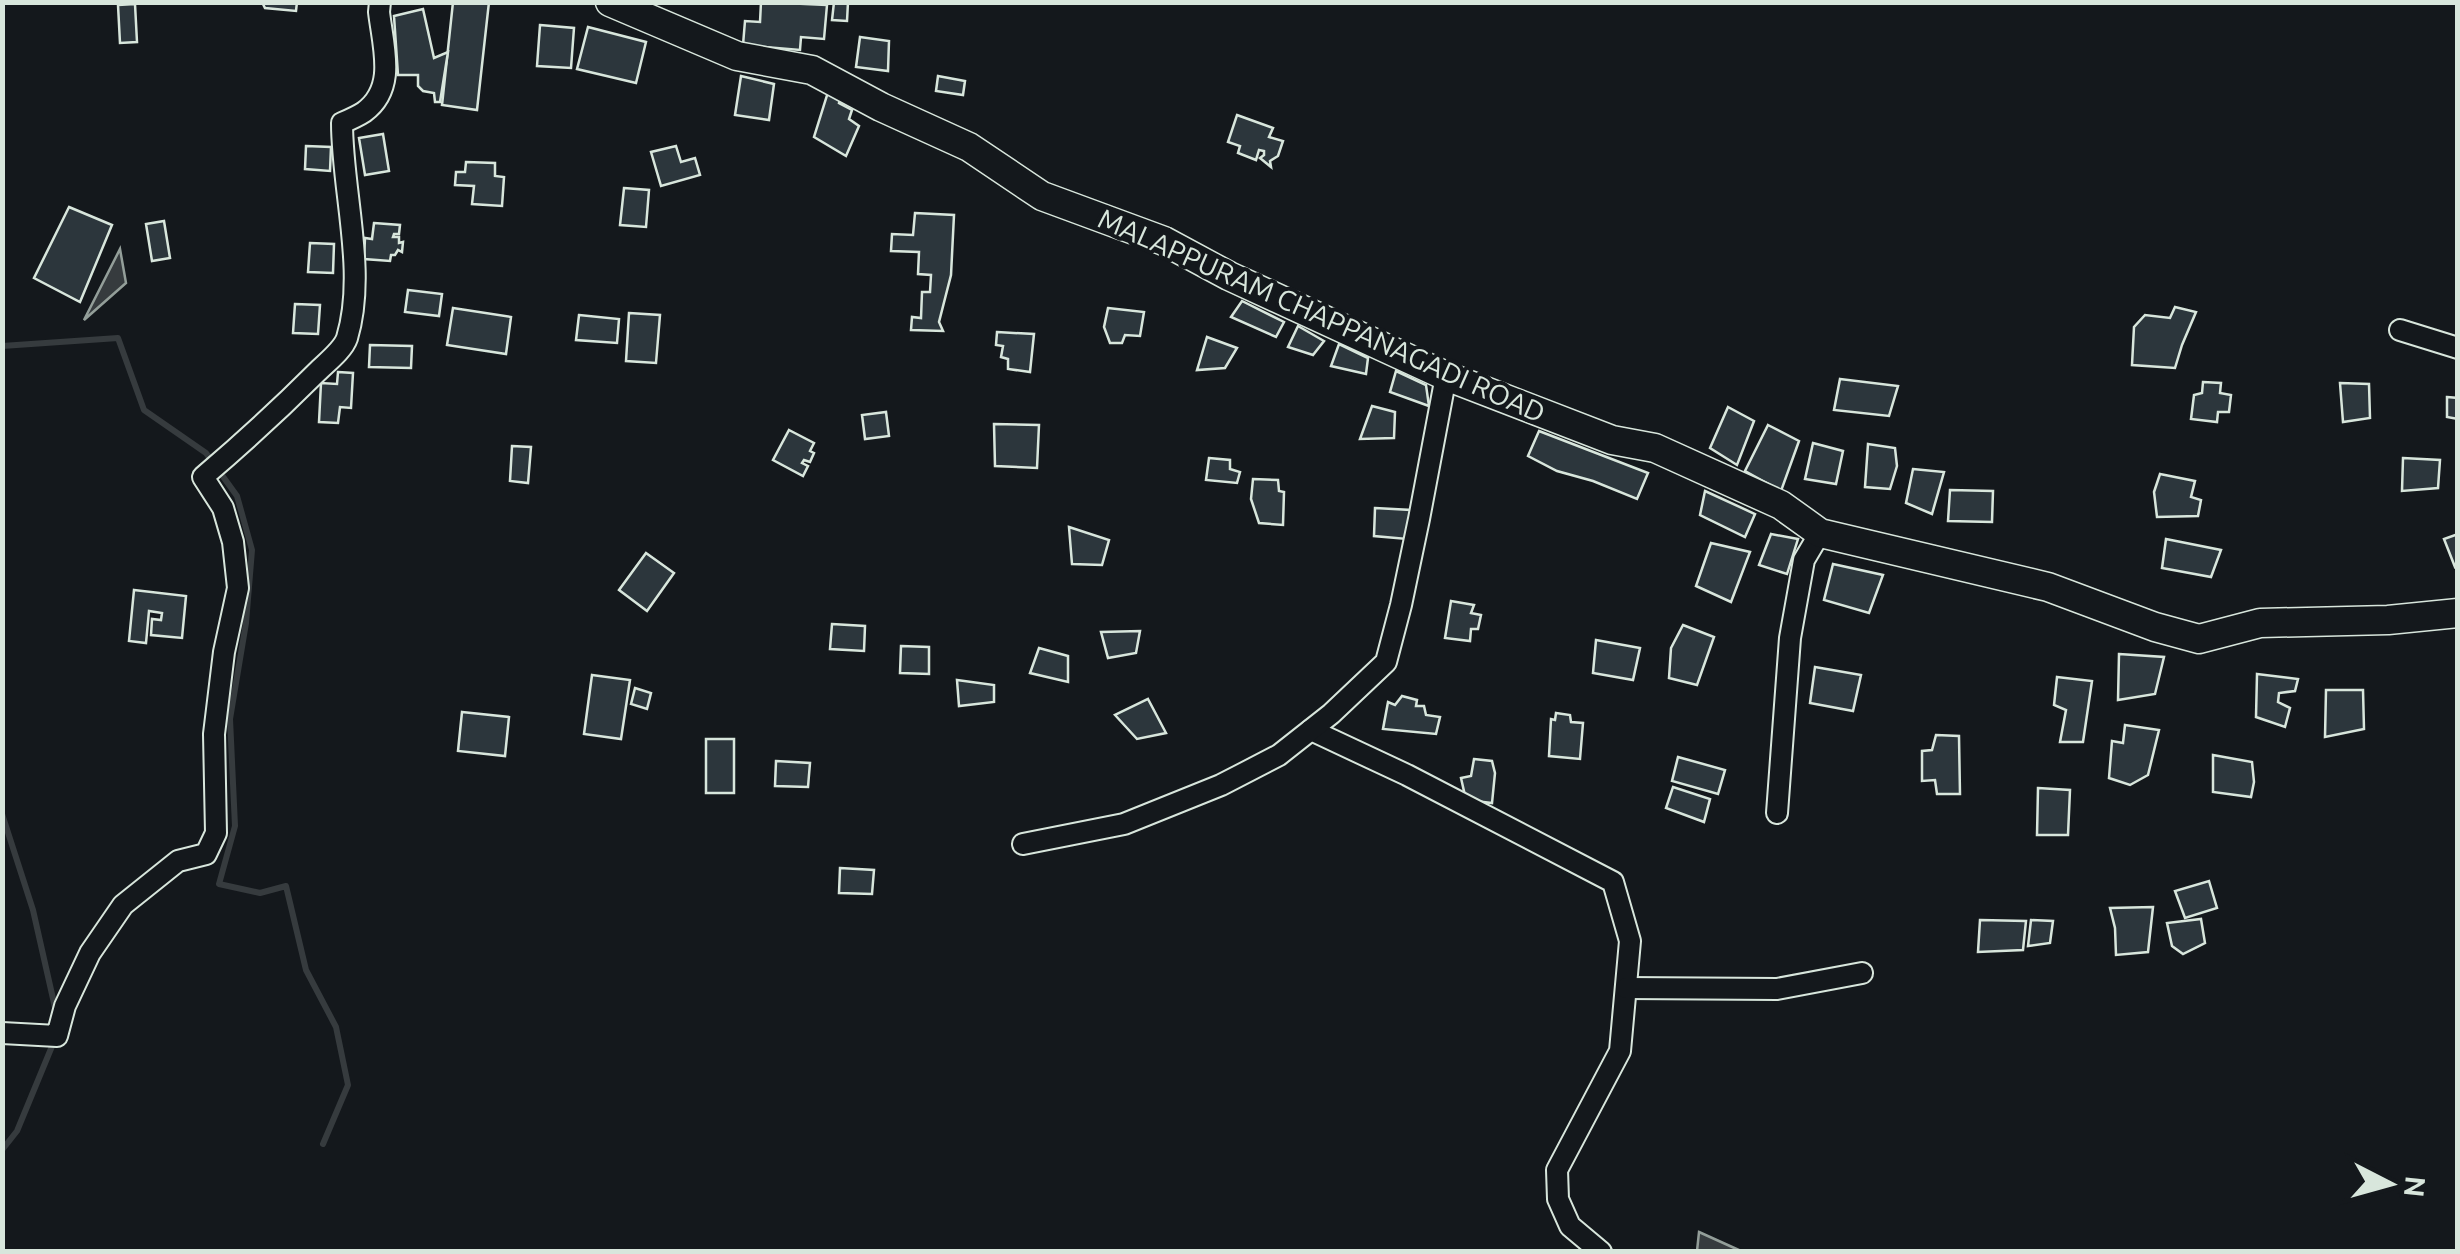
<svg xmlns="http://www.w3.org/2000/svg" width="2460" height="1254" viewBox="0 0 2460 1254" font-family="Ubuntu,sans-serif">
  <rect width="100%" height="100%" fill="#14181c"/>
  <g fill="#363b3e" stroke="#939e99" stroke-width="2.5">
    <polygon points="120,249 126,283 84,320"/>
    <polygon points="1699,1232 1741,1251 1697,1251"/>
  </g>
  <g fill="none" stroke-linecap="round" stroke-linejoin="round">
    <g stroke="#363b3e" stroke-width="6">
      <polyline points="2,346 118,338 144,410 206,453 237,496 252,550 246,623 230,719 235,826 219,884 260,893 286,886 306,970 336,1027 348,1085 323,1144"/>
      <polyline points="2,814 33,910 56,1012"/>
      <polyline points="2,1150 17,1131 55,1039"/>
    </g>
  </g>
  <g fill="#2c363c" stroke="#d8e6dc" stroke-width="2.5">
    <polygon points="262,2 297,2 296,11 265,8"/>
    <polygon points="453,2 489,2 477,110 442,105"/>
    <polygon points="761,2 827,5 824,39 801,37 800,50 743,45 745,21 760,22"/>
    <polygon points="834,2 848,2 847,21 832,20"/>
    <polygon points="135,4 137,42 120,43 118,5"/>
    <polygon points="423,9 434,58 448,52 440,102 435,102 434,93 423,91 418,86 418,75 398,75 394,16"/>
    <polygon points="540,25 574,28 571,68 537,66"/>
    <polygon points="588,27 646,42 636,83 577,69"/>
    <polygon points="860,37 889,41 888,71 856,67"/>
    <polygon points="741,76 774,84 769,120 735,115"/>
    <polygon points="938,76 965,81 963,95 936,91"/>
    <polygon points="829,89 841,94 839,103 852,110 849,119 859,126 846,156 814,137"/>
    <polygon points="1237,115 1273,128 1269,137 1283,141 1278,156 1270,161 1271,167 1260,158 1264,155 1264,151 1259,150 1256,160 1238,153 1240,146 1228,142"/>
    <polygon points="383,134 389,171 365,175 359,138"/>
    <polygon points="306,146 331,147 330,171 305,169"/>
    <polygon points="676,146 681,162 695,158 700,175 661,186 651,152"/>
    <polygon points="466,162 495,163 495,176 504,177 502,206 472,204 474,186 455,185 456,172 465,172"/>
    <polygon points="624,188 649,190 646,227 620,225"/>
    <polygon points="69,207 112,225 80,302 34,278"/>
    <polygon points="915,213 954,215 951,275 939,322 943,331 911,330 912,317 921,318 922,292 930,292 931,275 918,274 919,252 891,251 892,234 913,235"/>
    <polygon points="164,221 170,258 152,261 146,224"/>
    <polygon points="374,223 400,225 399,234 394,234 393,237 399,237 399,243 403,242 402,252 398,250 395,255 391,255 390,261 364,259 365,238 372,239"/>
    <polygon points="310,243 334,244 333,273 308,272"/>
    <polygon points="408,290 442,294 439,316 405,312"/>
    <polygon points="1242,301 1284,322 1276,337 1231,317"/>
    <polygon points="295,304 320,305 318,334 293,333"/>
    <polygon points="2175,307 2196,312 2182,345 2175,368 2132,365 2134,327 2145,315 2170,318"/>
    <polygon points="453,308 511,317 506,354 447,345"/>
    <polygon points="1108,308 1144,312 1140,336 1125,335 1122,343 1110,343 1104,327"/>
    <polygon points="629,313 660,315 656,363 626,361"/>
    <polygon points="579,315 619,319 617,343 576,340"/>
    <polygon points="1298,326 1324,341 1313,355 1288,347"/>
    <polygon points="997,332 1034,334 1030,372 1008,369 1008,359 1001,357 1003,346 996,345"/>
    <polygon points="1207,337 1237,348 1225,368 1197,370"/>
    <polygon points="1339,344 1368,358 1366,374 1331,366"/>
    <polygon points="370,345 412,346 411,368 369,367"/>
    <polygon points="1396,371 1426,385 1429,406 1390,392"/>
    <polygon points="338,372 353,373 351,408 340,407 338,423 319,422 321,383 337,384"/>
    <polygon points="1840,379 1898,386 1889,416 1834,410"/>
    <polygon points="2203,382 2221,383 2220,393 2231,395 2229,412 2218,412 2217,422 2191,419 2194,395 2202,393"/>
    <polygon points="2340,383 2369,384 2370,418 2343,422"/>
    <polygon points="2447,397 2458,398 2458,419 2447,417"/>
    <polygon points="1372,406 1395,412 1394,438 1360,439"/>
    <polygon points="1728,407 1754,421 1737,465 1710,448"/>
    <polygon points="886,412 889,436 865,439 862,415"/>
    <polygon points="994,424 1039,425 1037,468 995,466"/>
    <polygon points="1768,425 1799,441 1781,491 1745,471"/>
    <polygon points="789,430 814,443 810,451 814,453 810,462 804,460 802,463 808,466 803,476 773,460"/>
    <polygon points="1539,431 1648,473 1637,499 1593,481 1557,471 1528,456"/>
    <polygon points="1813,443 1843,451 1836,484 1805,479"/>
    <polygon points="1868,444 1895,448 1897,466 1890,489 1865,487"/>
    <polygon points="512,446 531,447 528,483 510,481"/>
    <polygon points="1209,458 1230,460 1230,469 1240,472 1237,483 1206,480"/>
    <polygon points="2403,458 2440,460 2438,488 2402,491"/>
    <polygon points="1913,469 1944,472 1932,514 1906,503"/>
    <polygon points="2160,474 2195,481 2191,497 2201,500 2198,516 2157,517 2154,492"/>
    <polygon points="1253,479 1278,480 1279,491 1284,492 1283,525 1259,523 1251,499"/>
    <polygon points="1950,490 1993,491 1992,522 1948,521"/>
    <polygon points="1705,491 1755,514 1745,537 1700,515"/>
    <polygon points="1375,508 1411,510 1407,539 1374,536"/>
    <polygon points="1069,527 1109,540 1102,565 1072,564"/>
    <polygon points="1771,534 1798,539 1787,574 1759,565"/>
    <polygon points="2458,534 2458,565 2455,567 2444,539"/>
    <polygon points="2166,539 2221,550 2211,577 2162,568"/>
    <polygon points="1711,543 1750,552 1731,602 1696,586"/>
    <polygon points="646,553 674,573 647,611 619,590"/>
    <polygon points="1833,564 1883,575 1869,613 1824,600"/>
    <polygon points="134,590 186,596 182,638 151,635 152,619 161,620 162,613 149,611 146,643 129,641"/>
    <polygon points="1451,601 1474,605 1471,613 1481,615 1478,629 1471,629 1470,641 1445,638"/>
    <polygon points="832,624 865,626 864,651 830,649"/>
    <polygon points="1683,625 1714,637 1697,685 1669,678 1671,648"/>
    <polygon points="1140,631 1136,653 1108,658 1101,632"/>
    <polygon points="1596,640 1640,648 1633,680 1593,673"/>
    <polygon points="901,646 929,647 929,674 900,673"/>
    <polygon points="1039,648 1068,656 1068,682 1030,673"/>
    <polygon points="2119,654 2164,657 2155,694 2118,700"/>
    <polygon points="1815,667 1861,675 1853,711 1810,703"/>
    <polygon points="2257,674 2298,679 2295,691 2279,693 2278,702 2290,708 2285,727 2256,717"/>
    <polygon points="592,675 630,680 621,739 584,734"/>
    <polygon points="2057,677 2092,681 2083,742 2060,742 2066,710 2054,705"/>
    <polygon points="957,680 994,685 994,702 959,706"/>
    <polygon points="635,688 651,693 647,709 631,704"/>
    <polygon points="2326,690 2363,690 2364,729 2325,737"/>
    <polygon points="1402,696 1417,700 1416,706 1424,706 1426,715 1440,717 1436,734 1383,729 1388,702 1395,705"/>
    <polygon points="1148,699 1166,733 1137,739 1115,715"/>
    <polygon points="462,712 509,717 505,756 458,751"/>
    <polygon points="1556,713 1570,715 1571,722 1583,723 1580,759 1549,756 1551,719 1555,720"/>
    <polygon points="2125,725 2159,730 2148,775 2130,785 2109,778 2112,741 2123,743"/>
    <polygon points="1936,735 1959,736 1960,794 1937,794 1935,780 1922,781 1922,751 1932,750"/>
    <rect x="706" y="739" width="28" height="54"/>
    <polygon points="2213,755 2252,762 2254,782 2251,797 2213,792"/>
    <polygon points="1678,757 1725,770 1718,794 1672,781"/>
    <polygon points="1474,759 1492,761 1495,773 1492,803 1466,800 1461,778 1471,776"/>
    <polygon points="776,761 810,763 808,787 775,786"/>
    <polygon points="1673,787 1710,799 1704,822 1666,808"/>
    <polygon points="2038,788 2070,790 2068,835 2037,835"/>
    <polygon points="840,868 874,870 872,894 839,893"/>
    <polygon points="2209,881 2217,908 2185,918 2175,891"/>
    <polygon points="2153,907 2148,952 2116,955 2115,928 2110,908"/>
    <polygon points="2201,919 2205,943 2183,954 2172,946 2167,923"/>
    <polygon points="1980,920 2026,921 2023,950 1978,952"/>
    <polygon points="2031,920 2053,921 2050,943 2028,946"/>
  </g>
  <g fill="none" stroke-linecap="round" stroke-linejoin="round">
    <defs>
      <g id="street">
        <polyline points="2400,330 2458,348"/>
        <polyline points="1311,730 1407,775 1613,882 1630,941 1620,1051 1557,1170 1558,1199 1570,1226 1601,1252"/>
        <polyline points="1777,813 1790,638 1804,560 1820,533"/>
        <polyline points="1023,844 1124,824 1221,785 1279,755 1331,714 1386,662 1401,605 1419,519 1446,376"/>
        <polyline points="1626,988 1777,989 1862,973"/>
        <path d="M2 1033 57 1036 65 1006 90 953 123 905 178 861 206 854 216 833 214 734 224 652 238 588 233 542 223 508 203 477C243 443 280 409 317 372 326 363 343 350 347 338 367 272 342 191 342 123 349 120 358 116 364 112 397 88 383 47 379 12L380 2"/>
      </g>
      <polyline id="secondary" points="610,2 737,56 812,70 881,107 969,147 1042,196 1164,241 1229,276 1446,376 1612,440 1655,448 1781,505 1820,533 2048,587 2155,627 2199,639 2260,623 2388,620 2458,613"/>
    </defs>
    <use href="#street" stroke="#d8e6dc" stroke-width="24"/>
    <use href="#secondary" stroke="#d8e6dc" stroke-width="31"/>
    <use href="#street" stroke="#14181c" stroke-width="20"/>
    <use href="#secondary" stroke="#14181c" stroke-width="28"/>
  </g>
  <g text-anchor="middle" dominant-baseline="central" stroke-width="8" stroke-linejoin="round" paint-order="stroke">
    <g font-size="28" fill="#d8e6dc" stroke="#14181c">
      <text transform="translate(1322 315) rotate(24)">MALAPPURAM CHAPPANAGADI ROAD</text>
    </g>
  </g>
  <rect width="2460" height="1254" fill="none" stroke="#d8e6dc" stroke-width="10"/>
  <g transform="translate(2390 1184) rotate(96)" stroke="#14181c" stroke-width="8" paint-order="stroke">
  <path d="M0-8L18 38L0 25L-18 38Z" fill="#d8e6dc"/>
  <text y="-15" font-size="28" font-weight="bold" text-anchor="middle" fill="#d8e6dc">N</text>
  </g>
</svg>
